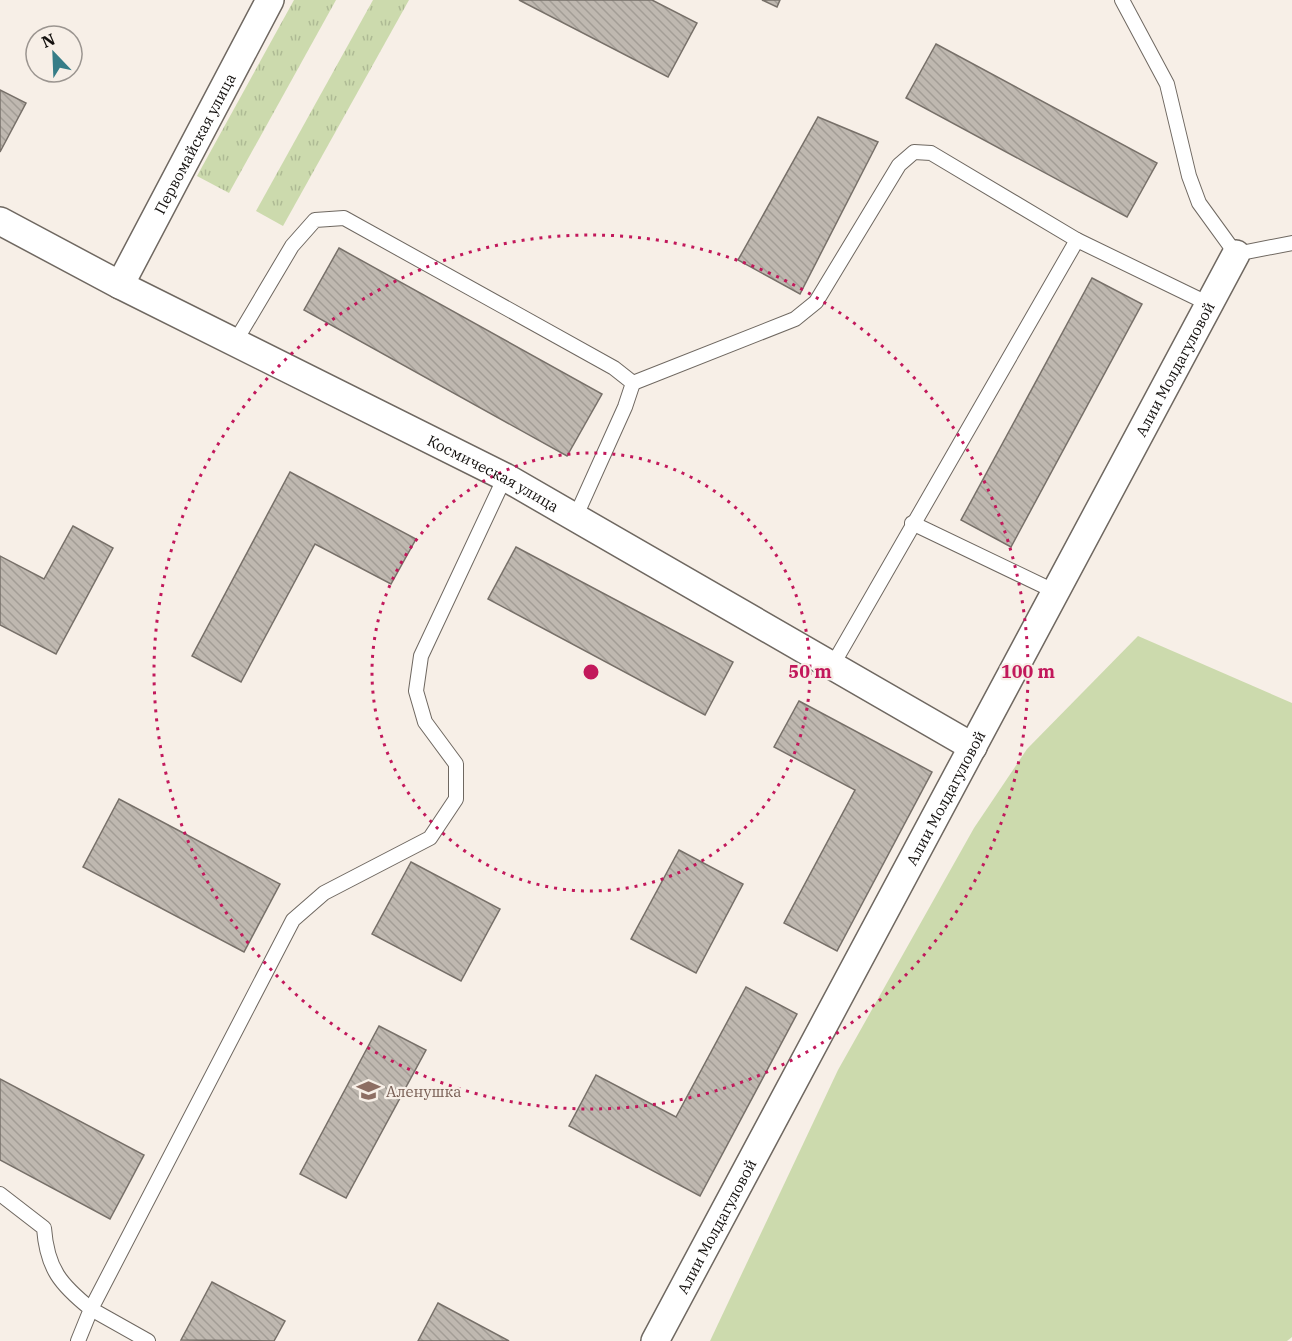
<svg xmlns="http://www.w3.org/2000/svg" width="1292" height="1341" viewBox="0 0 1292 1341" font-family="'IBM Plex Serif',serif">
  <defs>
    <pattern id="grass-tufts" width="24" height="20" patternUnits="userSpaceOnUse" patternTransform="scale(1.5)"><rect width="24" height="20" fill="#ccdaad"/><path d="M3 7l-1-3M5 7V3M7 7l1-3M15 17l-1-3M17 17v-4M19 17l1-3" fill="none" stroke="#aeba94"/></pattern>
    <pattern id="building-back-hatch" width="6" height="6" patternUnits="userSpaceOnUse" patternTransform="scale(1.5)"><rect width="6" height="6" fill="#bfb8b0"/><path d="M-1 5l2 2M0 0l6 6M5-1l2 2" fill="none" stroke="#a39d96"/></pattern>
  </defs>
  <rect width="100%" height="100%" fill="#f7efe7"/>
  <g fill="url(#grass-tufts)">
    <polygon points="294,0 336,0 229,193 197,176"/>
    <polygon points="373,0 409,0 283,226 256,211"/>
  </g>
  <polygon fill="#ccdaad" points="1138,636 1292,703 1292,1337 1287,1341 710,1341 838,1070 974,828 1027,749"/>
  <g fill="url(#building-back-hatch)" stroke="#777069" stroke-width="1.5">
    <polygon points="519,0 652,0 697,23 668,77"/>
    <polygon points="762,0 780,0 777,7"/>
    <polygon points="936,44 1157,163 1127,217 906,98"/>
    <polygon points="0,90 26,103 0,152"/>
    <polygon points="818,117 878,142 800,294 738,260"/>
    <polygon points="339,248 602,394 567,456 304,310"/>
    <polygon points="1092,278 1142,304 1011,547 961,520"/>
    <polygon points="290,472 416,539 391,584 315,544 241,682 192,656"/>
    <polygon points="73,526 113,548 56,654 0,625 0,556 44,579"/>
    <polygon points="516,547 733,662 705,715 488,599"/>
    <polygon points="799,701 932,772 837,951 784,923 855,790 774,747"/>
    <polygon points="119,799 280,884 244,952 83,867"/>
    <polygon points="679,850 743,884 696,973 631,939"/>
    <polygon points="411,862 500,909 461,981 372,934"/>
    <polygon points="746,987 797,1014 700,1196 569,1126 596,1075 676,1117"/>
    <polygon points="379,1026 426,1050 346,1198 300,1174"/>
    <polygon points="0,1079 144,1155 110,1219 0,1160"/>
    <polygon points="212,1282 285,1321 274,1341 181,1340"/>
    <polygon points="438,1303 509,1341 418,1341"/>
  </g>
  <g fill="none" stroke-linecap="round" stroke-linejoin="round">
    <defs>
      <g id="lane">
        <polyline points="1122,0 1167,84 1189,176 1199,203 1236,254 1292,243"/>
        <polyline points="235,342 292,246 315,220 344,218 614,368 633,383 625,407 575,518"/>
        <polyline points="633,383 795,319 816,302 899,165 914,152 931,153 1077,240 1209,304"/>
        <polyline points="912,523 1056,592"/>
        <polyline points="832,666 1077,240"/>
        <path d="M0 1194 44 1228C47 1269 61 1285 91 1309L78 1341"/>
        <polyline points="148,1341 91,1309 293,920 324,893 430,838 456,799 456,764 425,722 416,691 421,656 505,477"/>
      </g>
      <g id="street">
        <path id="s1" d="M0 221 120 285 505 477 973 747"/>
        <path id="s2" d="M120 285 270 0"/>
        <path id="s3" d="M655 1341 1236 254"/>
      </g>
    </defs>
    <use href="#lane" stroke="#6f6861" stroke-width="16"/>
    <use href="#street" stroke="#6f6861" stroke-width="30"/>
    <use href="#lane" stroke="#fff" stroke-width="14"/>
    <use href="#street" stroke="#fff" stroke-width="27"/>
  </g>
  <g fill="none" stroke="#c2185b" stroke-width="3" stroke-dasharray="3 6">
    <circle cx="591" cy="672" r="219"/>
    <circle cx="591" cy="672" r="437"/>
  </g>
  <defs>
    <symbol id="school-bare" viewBox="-9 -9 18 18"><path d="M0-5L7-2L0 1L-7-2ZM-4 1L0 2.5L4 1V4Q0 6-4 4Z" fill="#8d6e63" stroke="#f7efe7" stroke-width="2.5" paint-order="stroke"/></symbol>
  </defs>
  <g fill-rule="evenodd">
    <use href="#school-bare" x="352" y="1074" width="33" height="33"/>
  </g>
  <g text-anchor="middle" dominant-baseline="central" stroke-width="4.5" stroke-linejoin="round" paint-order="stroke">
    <g font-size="15" fill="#120f0d" stroke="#f7efe7">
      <text stroke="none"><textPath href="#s2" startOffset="160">Первомайская улица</textPath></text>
      <text stroke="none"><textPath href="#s3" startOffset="1102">Алии Молдагуловой</textPath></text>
      <text stroke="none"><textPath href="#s1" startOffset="554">Космическая улица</textPath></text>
      <text stroke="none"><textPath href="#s3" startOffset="616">Алии Молдагуловой</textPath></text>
      <text stroke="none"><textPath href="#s3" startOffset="130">Алии Молдагуловой</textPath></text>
    </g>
    <g font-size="15" fill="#785e54" stroke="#f7efe7" text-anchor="start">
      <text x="386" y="1091">Аленушка</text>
    </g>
  </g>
  <circle cx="591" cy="672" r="9" fill="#c2185b" stroke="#f7efe7" stroke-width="3"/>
  <g font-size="18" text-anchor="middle" font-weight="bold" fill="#c2185b" stroke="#f7efe7" stroke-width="4.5" stroke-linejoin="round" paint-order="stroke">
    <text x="810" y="678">50 m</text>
    <text x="1028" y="678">100 m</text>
  </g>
  <g transform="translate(54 54) rotate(337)"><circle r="28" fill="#f7efe7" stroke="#9b9590" stroke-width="1.5"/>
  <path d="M0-4.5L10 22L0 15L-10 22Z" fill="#367d87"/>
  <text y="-9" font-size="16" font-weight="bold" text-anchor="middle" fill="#120f0d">N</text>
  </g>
</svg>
